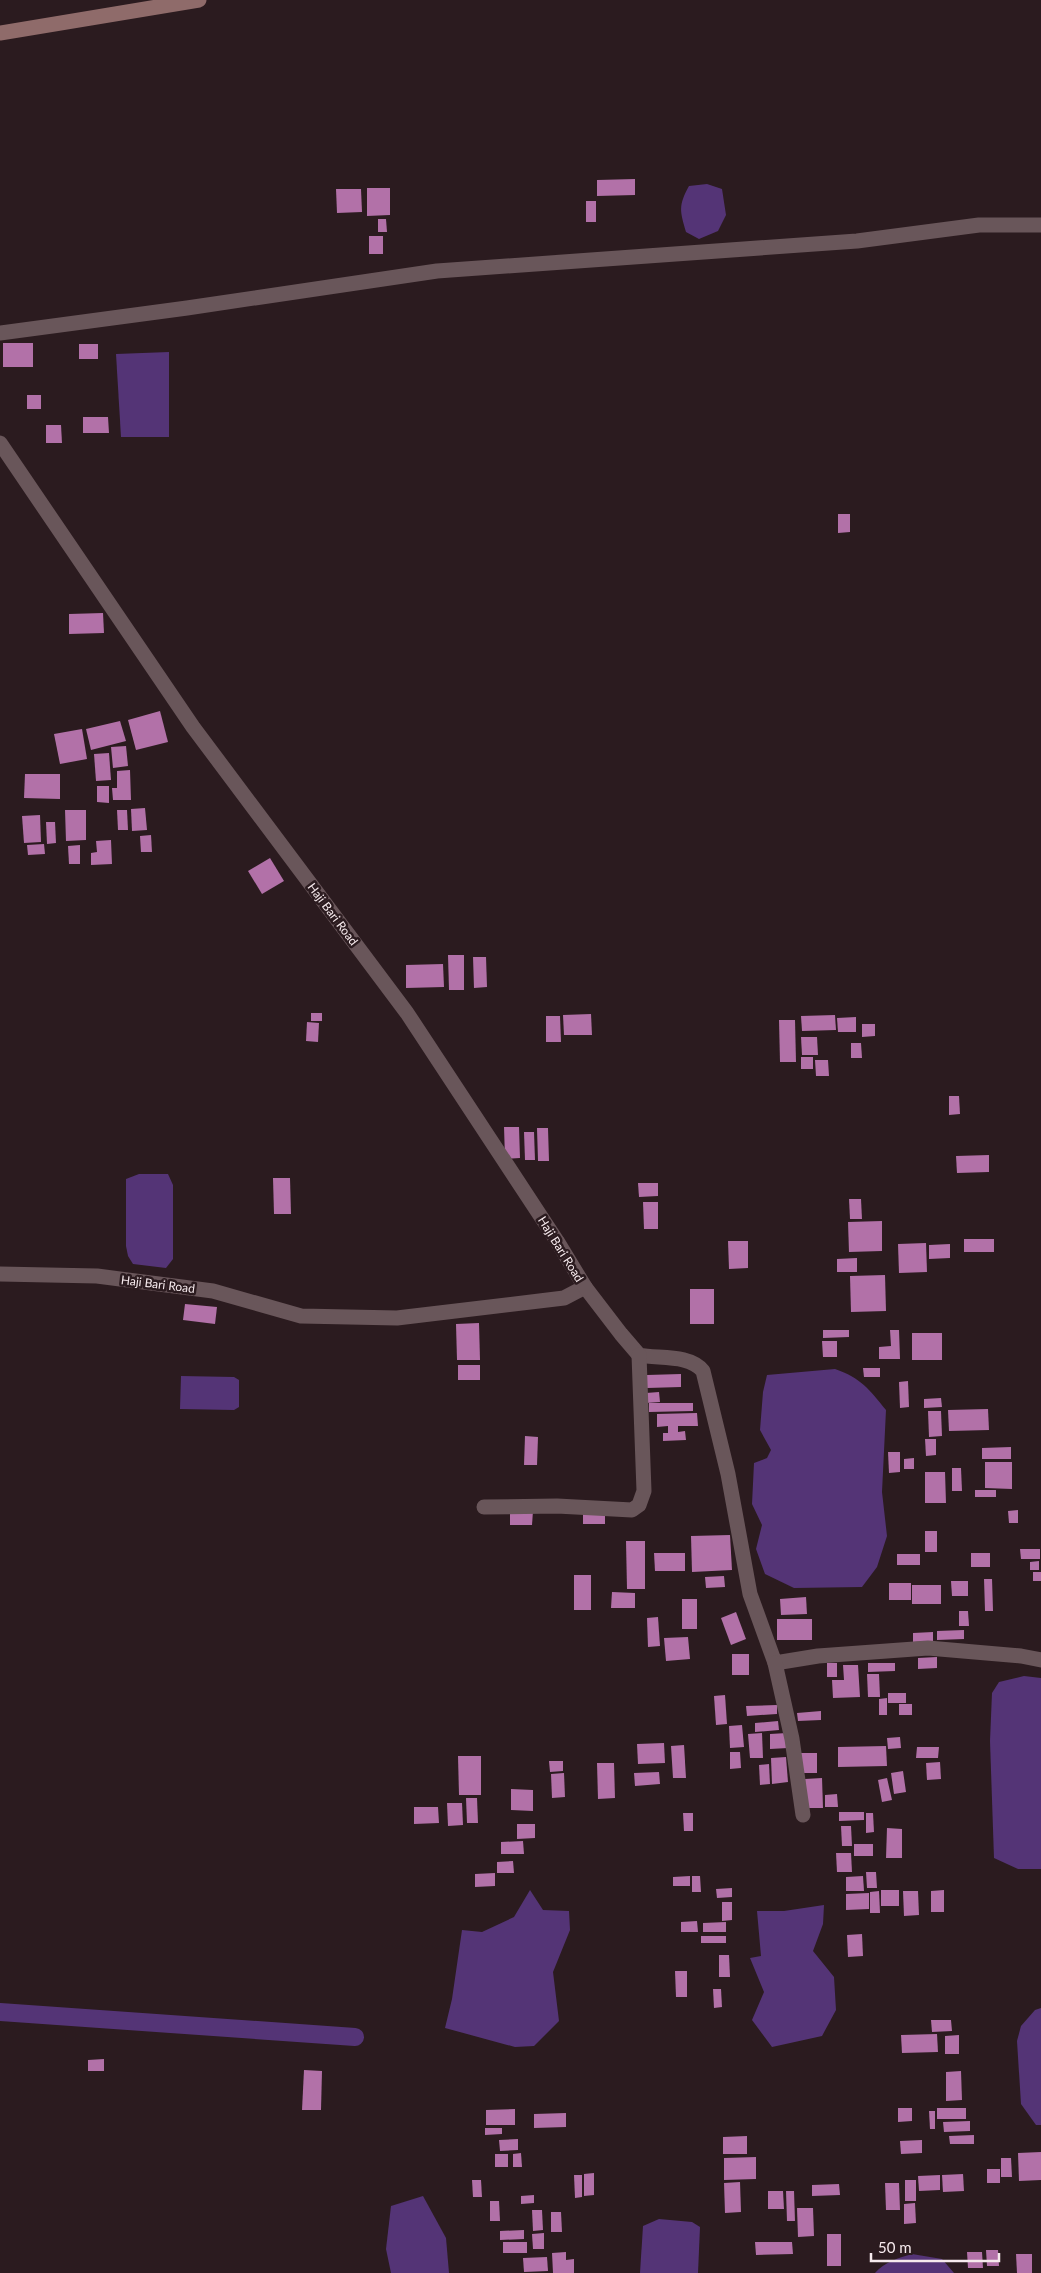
<svg xmlns="http://www.w3.org/2000/svg" width="1041" height="2273" viewBox="0 0 1041 2273" font-family="Lato,sans-serif">
  <rect width="100%" height="100%" fill="#2b1b1f"/>
  <g fill="#543476">
    <path d="M707 184 722 189 726 215 718 231 699 239 686 232C680 211 678 206 689 186Z"/>
    <polygon points="169,352 169,437 121,437 116,354"/>
    <polygon points="139,1174 168,1174 173,1185 173,1259 166,1268 133,1264 128,1256 126,1246 126,1179"/>
    <path d="M835 1369C861 1378 869 1389 886 1410L882 1492 887 1536 877 1567 862 1587 794 1588 765 1574 756 1549 762 1525 752 1504 754 1463 767 1458 771 1450 760 1430 763 1392 767 1375Z"/>
    <polygon points="181,1376 234,1377 239,1380 239,1407 234,1410 180,1409"/>
    <polygon points="1024,1676 1041,1678 1041,1869 1018,1869 994,1858 990,1741 992,1693 999,1682"/>
    <polygon points="530,1890 543,1910 569,1911 570,1930 553,1972 559,2021 534,2046 515,2047 445,2028 452,1999 462,1930 482,1932 514,1917"/>
    <polygon points="824,1905 823,1924 813,1951 834,1977 836,2010 822,2036 772,2047 752,2020 764,1992 750,1958 761,1956 757,1911 784,1911"/>
    <polygon points="1041,2008 1041,2125 1036,2125 1021,2104 1017,2041 1021,2026 1035,2010"/>
    <polygon points="423,2196 446,2238 449,2273 391,2273 386,2249 391,2206"/>
    <polygon points="659,2219 692,2222 700,2227 698,2273 640,2273 643,2226"/>
    <path d="M912 2254 942 2259 954 2273H875C884 2262 899 2258 912 2254Z"/>
  </g>
  <g fill="none" stroke-linecap="round" stroke-linejoin="round">
    <polyline stroke="#543476" stroke-width="18" points="0,2012 355,2037"/>
  </g>
  <g fill="#b271a8">
    <polygon points="635,179 635,195 597,196 597,180"/>
    <polygon points="367,188 390,188 390,215 367,216"/>
    <polygon points="336,189 361,189 362,212 337,213"/>
    <rect x="586" y="201" width="10" height="21"/>
    <polygon points="378,219 386,219 387,232 378,232"/>
    <rect x="369" y="236" width="14" height="18"/>
    <rect x="3" y="343" width="30" height="24"/>
    <rect x="79" y="344" width="19" height="15"/>
    <rect x="27" y="395" width="14" height="14"/>
    <polygon points="83,417 108,417 109,433 83,433"/>
    <polygon points="46,425 61,425 62,443 46,443"/>
    <polygon points="838,514 850,514 850,532 838,533"/>
    <polygon points="103,613 104,633 69,634 69,614"/>
    <polygon points="160,711 168,742 136,750 128,720"/>
    <polygon points="120,721 126,741 91,750 86,729"/>
    <polygon points="82,729 87,759 60,764 54,734"/>
    <polygon points="126,746 128,766 113,768 111,747"/>
    <polygon points="109,753 111,780 96,781 94,754"/>
    <polygon points="130,770 131,800 113,800 112,788 117,788 117,771"/>
    <polygon points="25,774 60,774 60,799 24,798"/>
    <polygon points="97,786 109,786 109,803 97,802"/>
    <polygon points="145,808 147,830 132,831 131,809"/>
    <polygon points="65,810 86,810 86,840 66,841"/>
    <polygon points="117,810 127,810 128,830 118,830"/>
    <polygon points="40,815 41,842 24,843 22,816"/>
    <polygon points="46,822 55,822 56,843 47,844"/>
    <polygon points="151,835 152,852 141,852 140,836"/>
    <polygon points="111,840 112,864 91,865 91,853 97,852 96,841"/>
    <polygon points="44,844 45,854 28,855 27,845"/>
    <polygon points="80,845 80,864 69,864 68,846"/>
    <polygon points="270,858 284,881 262,894 248,871"/>
    <polygon points="448,955 464,955 464,990 449,990"/>
    <polygon points="473,957 486,957 487,987 474,988"/>
    <polygon points="443,964 444,987 406,988 406,965"/>
    <rect x="311" y="1013" width="11" height="8"/>
    <polygon points="591,1014 592,1035 564,1035 563,1015"/>
    <polygon points="835,1015 836,1030 802,1031 801,1016"/>
    <polygon points="546,1016 560,1016 561,1042 546,1042"/>
    <polygon points="856,1017 856,1032 838,1032 837,1018"/>
    <polygon points="779,1020 795,1020 796,1062 780,1062"/>
    <polygon points="307,1022 319,1023 318,1042 306,1041"/>
    <polygon points="862,1024 875,1024 875,1036 862,1037"/>
    <polygon points="801,1037 817,1037 818,1055 802,1055"/>
    <polygon points="851,1043 861,1043 862,1058 851,1058"/>
    <rect x="801" y="1057" width="12" height="12"/>
    <polygon points="815,1060 828,1060 829,1076 816,1076"/>
    <polygon points="949,1096 959,1096 960,1114 949,1115"/>
    <polygon points="504,1127 519,1127 520,1158 505,1159"/>
    <polygon points="537,1128 548,1128 549,1161 538,1161"/>
    <polygon points="524,1132 534,1132 535,1160 525,1160"/>
    <polygon points="989,1155 989,1172 957,1173 956,1156"/>
    <polygon points="273,1178 290,1178 291,1214 274,1214"/>
    <polygon points="638,1183 658,1183 658,1196 639,1197"/>
    <polygon points="849,1199 861,1199 862,1219 850,1219"/>
    <polygon points="643,1202 658,1202 658,1229 644,1229"/>
    <polygon points="882,1221 882,1251 849,1252 848,1222"/>
    <rect x="964" y="1239" width="30" height="13"/>
    <polygon points="728,1241 748,1241 748,1268 729,1269"/>
    <polygon points="926,1243 927,1272 899,1273 898,1244"/>
    <polygon points="950,1244 950,1258 929,1259 929,1245"/>
    <polygon points="857,1258 857,1272 837,1272 837,1259"/>
    <polygon points="885,1275 886,1311 851,1312 850,1276"/>
    <rect x="690" y="1289" width="24" height="35"/>
    <polygon points="185,1304 217,1307 215,1324 183,1320"/>
    <polygon points="479,1323 480,1360 457,1360 456,1324"/>
    <polygon points="823,1330 849,1330 849,1337 823,1338"/>
    <polygon points="890,1330 899,1330 900,1359 879,1359 879,1347 891,1346"/>
    <rect x="912" y="1333" width="30" height="27"/>
    <polygon points="822,1341 837,1341 837,1357 823,1357"/>
    <rect x="458" y="1365" width="22" height="15"/>
    <polygon points="863,1368 880,1368 880,1377 864,1377"/>
    <polygon points="681,1374 681,1387 647,1388 647,1375"/>
    <polygon points="908,1381 909,1407 900,1408 899,1382"/>
    <polygon points="659,1392 660,1402 646,1403 646,1393"/>
    <polygon points="941,1398 942,1407 924,1408 924,1399"/>
    <polygon points="649,1403 693,1403 693,1411 649,1412"/>
    <polygon points="988,1409 989,1430 949,1431 948,1410"/>
    <polygon points="928,1411 941,1411 942,1436 929,1437"/>
    <polygon points="697,1413 698,1426 678,1426 678,1432 685,1431 686,1440 663,1441 663,1433 668,1433 668,1426 657,1427 657,1414"/>
    <polygon points="525,1436 538,1437 537,1465 524,1465"/>
    <polygon points="925,1439 936,1439 936,1455 926,1456"/>
    <polygon points="1011,1447 1011,1459 982,1459 982,1448"/>
    <polygon points="888,1452 900,1452 900,1472 889,1473"/>
    <polygon points="914,1458 914,1469 904,1469 904,1459"/>
    <polygon points="985,1462 1012,1462 1012,1489 985,1488"/>
    <polygon points="952,1468 961,1468 962,1491 952,1491"/>
    <polygon points="925,1472 945,1472 946,1503 925,1503"/>
    <rect x="975" y="1490" width="21" height="7"/>
    <polygon points="510,1510 533,1511 532,1525 510,1525"/>
    <polygon points="1018,1510 1018,1523 1009,1523 1008,1511"/>
    <polygon points="605,1512 605,1524 583,1524 583,1513"/>
    <rect x="925" y="1531" width="12" height="21"/>
    <polygon points="730,1535 732,1570 692,1572 691,1536"/>
    <polygon points="626,1541 645,1541 645,1589 627,1589"/>
    <polygon points="1020,1549 1040,1549 1040,1559 1021,1559"/>
    <polygon points="654,1553 685,1553 685,1571 655,1571"/>
    <rect x="971" y="1553" width="19" height="14"/>
    <rect x="897" y="1554" width="23" height="11"/>
    <polygon points="1039,1561 1039,1570 1030,1570 1030,1562"/>
    <rect x="1033" y="1572" width="8" height="9"/>
    <rect x="574" y="1575" width="17" height="35"/>
    <polygon points="724,1576 725,1587 706,1588 705,1577"/>
    <polygon points="984,1579 992,1579 993,1611 985,1611"/>
    <polygon points="951,1581 968,1581 968,1596 952,1596"/>
    <rect x="889" y="1583" width="22" height="17"/>
    <rect x="912" y="1585" width="29" height="19"/>
    <polygon points="612,1592 635,1593 635,1608 611,1608"/>
    <polygon points="806,1597 807,1614 781,1615 780,1599"/>
    <rect x="682" y="1599" width="15" height="30"/>
    <polygon points="959,1611 968,1611 969,1626 959,1626"/>
    <polygon points="736,1612 746,1639 731,1645 721,1618"/>
    <polygon points="658,1617 660,1646 648,1647 647,1618"/>
    <rect x="777" y="1619" width="35" height="21"/>
    <polygon points="964,1630 964,1639 937,1640 937,1631"/>
    <polygon points="933,1632 933,1641 913,1642 913,1633"/>
    <polygon points="688,1637 690,1659 666,1661 664,1638"/>
    <rect x="732" y="1654" width="17" height="21"/>
    <polygon points="937,1657 937,1668 918,1669 918,1658"/>
    <rect x="827" y="1663" width="10" height="14"/>
    <polygon points="868,1663 895,1663 895,1671 868,1672"/>
    <polygon points="843,1665 858,1665 860,1697 833,1698 832,1680 844,1680"/>
    <polygon points="867,1674 879,1674 880,1697 868,1697"/>
    <rect x="888" y="1693" width="18" height="10"/>
    <polygon points="725,1695 727,1724 716,1725 714,1696"/>
    <polygon points="887,1698 887,1715 879,1715 879,1699"/>
    <rect x="899" y="1704" width="13" height="11"/>
    <polygon points="777,1705 777,1714 747,1716 746,1706"/>
    <polygon points="821,1711 821,1720 798,1721 797,1713"/>
    <polygon points="778,1721 779,1730 755,1732 755,1723"/>
    <polygon points="742,1725 744,1747 730,1748 729,1726"/>
    <polygon points="762,1733 763,1758 750,1758 748,1734"/>
    <polygon points="787,1733 788,1748 770,1749 770,1734"/>
    <polygon points="900,1737 901,1748 888,1749 887,1738"/>
    <polygon points="664,1743 665,1763 638,1764 637,1744"/>
    <polygon points="684,1745 686,1778 673,1778 671,1746"/>
    <polygon points="886,1746 887,1766 838,1767 838,1747"/>
    <polygon points="917,1747 939,1747 938,1758 916,1758"/>
    <polygon points="730,1752 740,1752 741,1768 730,1769"/>
    <rect x="801" y="1753" width="16" height="20"/>
    <polygon points="458,1756 481,1756 481,1795 459,1795"/>
    <polygon points="786,1757 788,1782 772,1784 771,1758"/>
    <polygon points="549,1761 563,1761 563,1771 550,1772"/>
    <polygon points="940,1762 941,1779 927,1780 926,1763"/>
    <polygon points="597,1763 614,1763 615,1798 598,1799"/>
    <polygon points="769,1764 770,1784 760,1785 759,1765"/>
    <polygon points="903,1771 906,1792 894,1794 891,1773"/>
    <polygon points="659,1772 660,1784 635,1786 634,1773"/>
    <polygon points="564,1773 565,1797 552,1798 551,1774"/>
    <polygon points="822,1778 823,1808 806,1808 805,1779"/>
    <polygon points="887,1778 892,1800 882,1802 878,1780"/>
    <polygon points="511,1789 533,1790 533,1811 511,1810"/>
    <polygon points="837,1794 838,1807 825,1807 825,1795"/>
    <polygon points="466,1798 477,1798 478,1823 467,1823"/>
    <polygon points="447,1803 462,1803 463,1825 448,1826"/>
    <polygon points="414,1807 438,1807 439,1823 414,1824"/>
    <polygon points="839,1812 864,1812 864,1820 839,1821"/>
    <polygon points="683,1813 693,1813 693,1831 684,1831"/>
    <polygon points="866,1813 873,1813 874,1832 866,1833"/>
    <polygon points="517,1824 535,1824 535,1838 517,1839"/>
    <polygon points="841,1826 851,1826 852,1846 842,1846"/>
    <polygon points="887,1828 902,1829 902,1858 886,1858"/>
    <polygon points="523,1841 524,1854 501,1854 501,1842"/>
    <rect x="854" y="1844" width="19" height="12"/>
    <polygon points="836,1853 851,1853 852,1872 837,1872"/>
    <polygon points="513,1861 514,1873 497,1873 497,1862"/>
    <polygon points="866,1872 876,1872 877,1888 867,1888"/>
    <polygon points="495,1873 495,1886 475,1887 475,1874"/>
    <polygon points="690,1876 690,1886 673,1886 673,1877"/>
    <polygon points="692,1876 700,1876 701,1892 692,1892"/>
    <polygon points="863,1876 864,1891 846,1891 846,1877"/>
    <polygon points="732,1888 732,1897 717,1898 716,1889"/>
    <rect x="881" y="1890" width="18" height="16"/>
    <polygon points="944,1890 944,1912 931,1912 931,1891"/>
    <polygon points="879,1891 880,1913 870,1913 870,1892"/>
    <polygon points="903,1891 918,1891 919,1915 904,1916"/>
    <polygon points="869,1893 869,1909 846,1910 846,1894"/>
    <polygon points="722,1902 732,1902 732,1920 722,1921"/>
    <polygon points="697,1921 698,1932 681,1932 681,1922"/>
    <polygon points="726,1922 726,1932 703,1932 703,1923"/>
    <polygon points="862,1934 863,1956 848,1957 847,1935"/>
    <rect x="701" y="1936" width="25" height="7"/>
    <polygon points="719,1955 729,1955 730,1977 719,1977"/>
    <polygon points="675,1971 687,1971 687,1997 676,1997"/>
    <polygon points="713,1989 721,1989 722,2007 714,2008"/>
    <polygon points="931,2020 951,2020 952,2031 932,2032"/>
    <polygon points="937,2034 938,2052 902,2053 901,2035"/>
    <polygon points="959,2035 959,2054 945,2054 945,2036"/>
    <polygon points="104,2059 104,2071 88,2071 88,2060"/>
    <polygon points="304,2070 322,2071 321,2110 302,2110"/>
    <polygon points="961,2071 962,2100 946,2101 946,2072"/>
    <polygon points="898,2108 912,2108 912,2121 898,2122"/>
    <rect x="937" y="2108" width="29" height="11"/>
    <polygon points="515,2109 515,2125 486,2125 486,2110"/>
    <polygon points="929,2111 935,2111 935,2129 930,2129"/>
    <polygon points="566,2113 566,2127 534,2128 534,2114"/>
    <polygon points="970,2121 970,2131 944,2132 943,2122"/>
    <polygon points="485,2128 502,2128 502,2134 485,2135"/>
    <polygon points="974,2135 974,2144 950,2144 949,2136"/>
    <polygon points="747,2136 747,2154 723,2154 723,2137"/>
    <polygon points="518,2139 518,2150 500,2151 499,2140"/>
    <polygon points="922,2140 922,2153 901,2154 900,2141"/>
    <polygon points="1041,2152 1041,2180 1019,2181 1018,2153"/>
    <polygon points="521,2153 522,2167 513,2167 513,2154"/>
    <rect x="495" y="2154" width="13" height="13"/>
    <polygon points="756,2157 756,2179 724,2180 724,2158"/>
    <polygon points="1001,2158 1011,2158 1012,2177 1001,2177"/>
    <rect x="987" y="2169" width="13" height="14"/>
    <polygon points="594,2173 594,2195 584,2196 584,2174"/>
    <polygon points="963,2174 964,2191 943,2192 942,2175"/>
    <polygon points="574,2175 582,2175 582,2197 575,2198"/>
    <polygon points="940,2175 940,2190 919,2191 918,2176"/>
    <polygon points="472,2180 481,2180 482,2197 473,2197"/>
    <rect x="905" y="2180" width="11" height="21"/>
    <polygon points="740,2182 741,2212 725,2213 724,2183"/>
    <polygon points="885,2183 899,2183 900,2210 886,2210"/>
    <polygon points="839,2184 840,2195 812,2196 812,2185"/>
    <polygon points="768,2191 783,2191 784,2209 768,2209"/>
    <polygon points="786,2191 794,2191 795,2221 787,2221"/>
    <polygon points="534,2195 534,2203 521,2204 521,2196"/>
    <polygon points="490,2201 499,2201 500,2221 490,2221"/>
    <polygon points="915,2203 916,2223 904,2224 904,2204"/>
    <polygon points="797,2208 813,2208 814,2236 798,2237"/>
    <polygon points="532,2210 542,2210 543,2230 533,2231"/>
    <polygon points="551,2212 561,2212 562,2232 551,2232"/>
    <polygon points="524,2230 524,2239 500,2240 500,2231"/>
    <polygon points="544,2233 544,2249 533,2249 532,2234"/>
    <rect x="827" y="2234" width="14" height="32"/>
    <rect x="503" y="2242" width="24" height="11"/>
    <polygon points="755,2242 792,2242 793,2254 756,2255"/>
    <polygon points="986,2250 998,2250 999,2266 987,2266"/>
    <polygon points="566,2252 566,2260 574,2259 574,2273 553,2273 552,2253"/>
    <polygon points="967,2252 982,2252 983,2268 968,2268"/>
    <polygon points="1016,2254 1032,2254 1032,2273 1017,2273"/>
    <polygon points="547,2257 548,2271 524,2272 523,2258"/>
  </g>
  <g fill="none" stroke-linecap="round" stroke-linejoin="round">
    <g stroke="#69565a" stroke-width="15">
      <polyline points="0,333 187,308 437,271 857,241 979,225 1041,225"/>
      <polyline points="0,443 193,727 407,1013 557,1241 585,1287 564,1298 397,1318 301,1316 213,1291 97,1276 0,1274"/>
      <path d="M585 1287 621 1334 639 1355C659 1359 689 1354 703 1371L728 1474 750 1594 775 1663 818 1656 928 1648 1021 1656 1041 1660"/>
      <polyline points="484,1507 557,1506 632,1510 639,1505 644,1491 639,1355"/>
      <polyline points="775,1663 792,1739 803,1815"/>
    </g>
    <polyline stroke="#8f6b6a" stroke-width="15" points="0,33 199,0"/>
  </g>
  <g text-anchor="middle" dominant-baseline="central" stroke-width="5" stroke-linejoin="round" paint-order="stroke">
    <g font-size="12" fill="#f6eaed" stroke="#2b1b1f">
      <text transform="translate(333 914) rotate(53)">Haji Bari Road</text>
      <text transform="translate(561 1249) rotate(58)">Haji Bari Road</text>
      <text transform="translate(158 1284) rotate(7)">Haji Bari Road</text>
    </g>
  </g>
  <path d="M871 2253v8h128v-8" fill="none" stroke="#f6eaed" stroke-width="2.5"/>
  <text x="878" y="2253" font-size="15" fill="#f6eaed" stroke="#2b1b1f" stroke-width="4" paint-order="stroke">50 m</text>
</svg>
